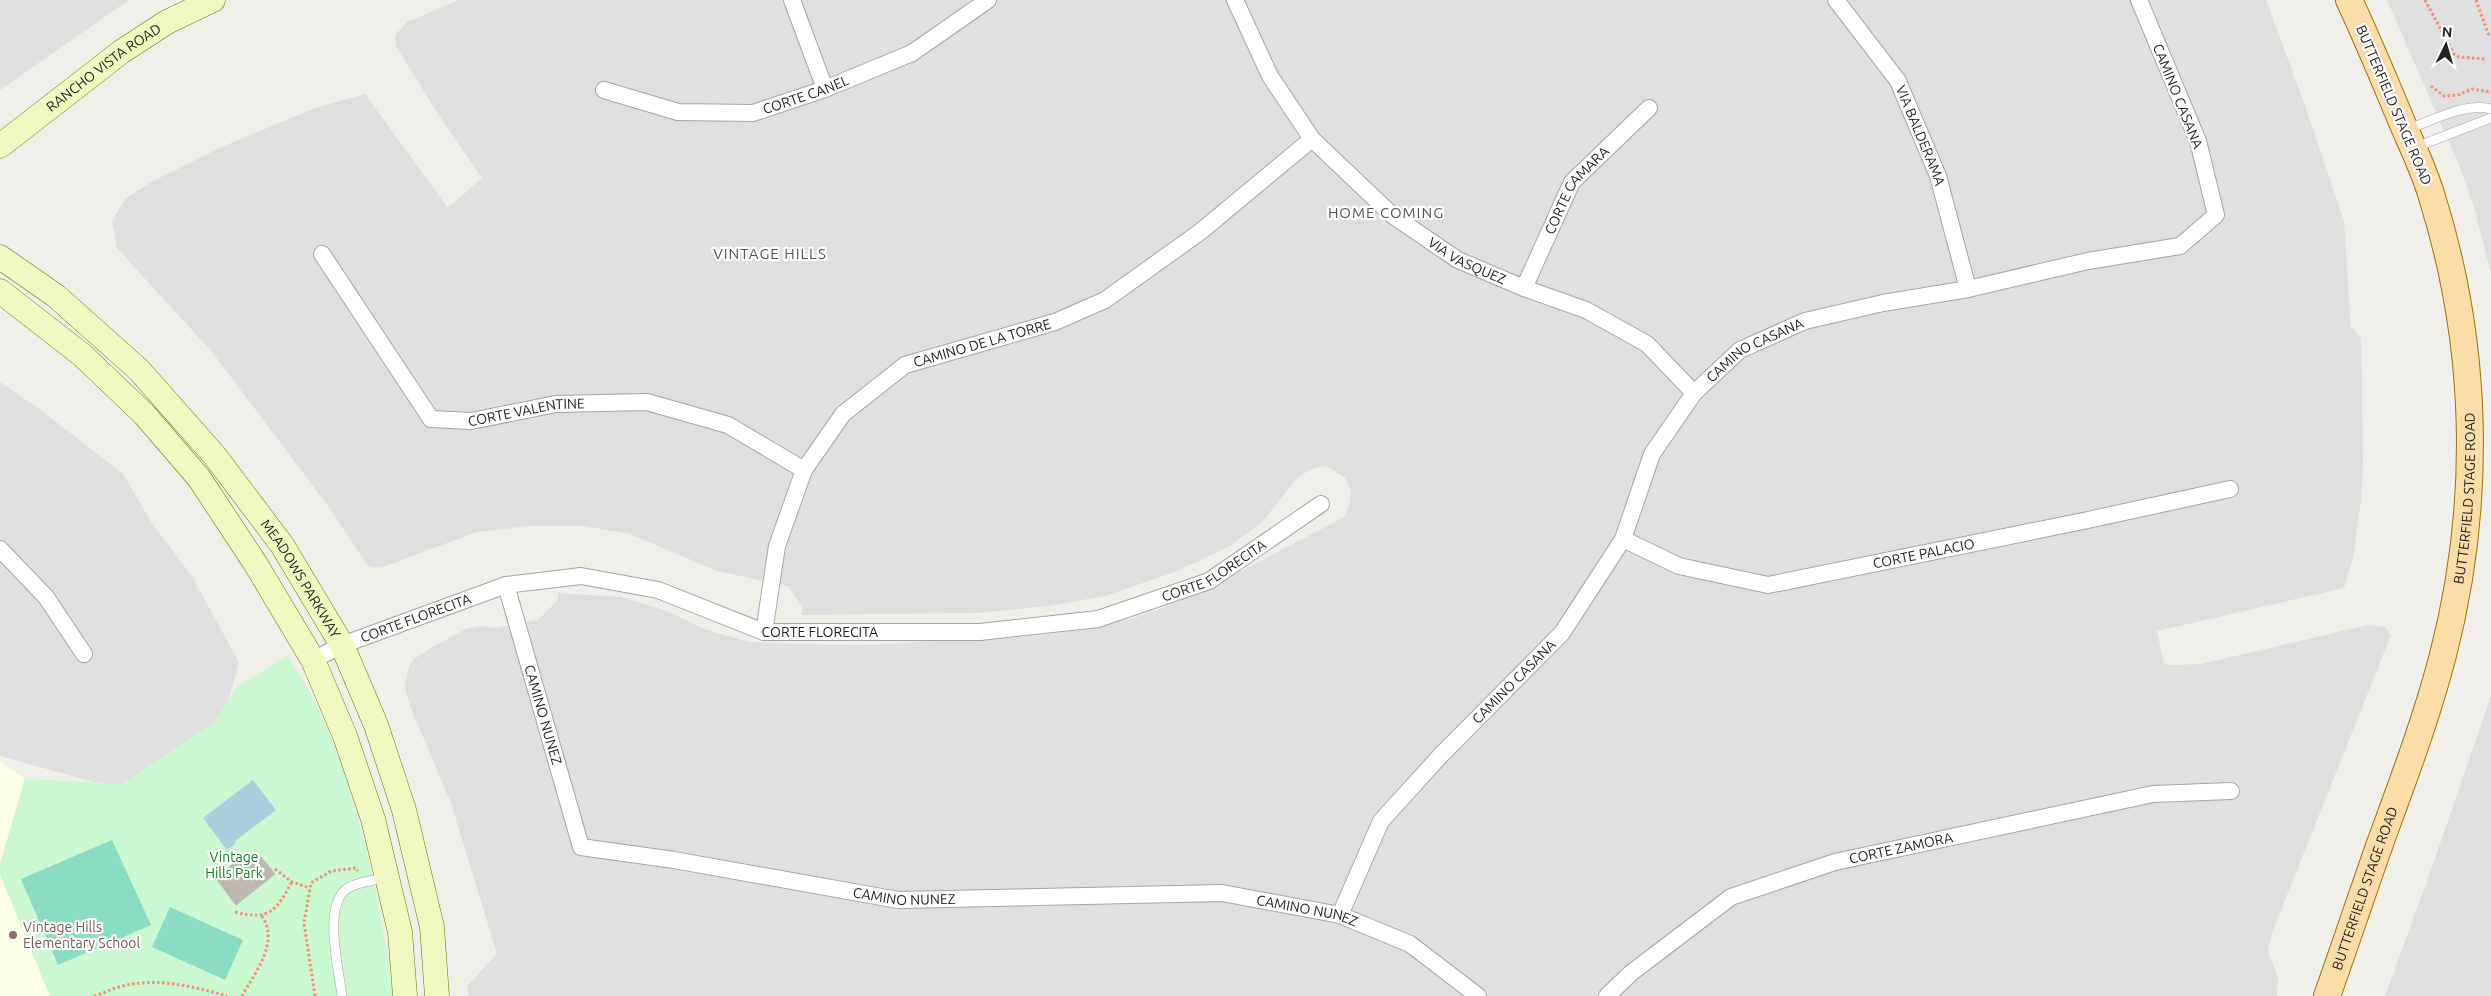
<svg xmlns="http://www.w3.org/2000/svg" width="2491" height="996" viewBox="0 0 2491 996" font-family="Ubuntu,sans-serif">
  <rect width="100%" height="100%" fill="#f1efe9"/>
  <g fill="#e0dfdf">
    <polygon points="0,0 129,0 0,90"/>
    <polygon points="459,0 2266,0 2303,100 2344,221 2351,327 2361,338 2363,461 2361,501 2353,558 2344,588 2157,631 2164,664 2171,665 2201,664 2368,625 2385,627 2391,635 2273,930 2268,950 2278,978 2277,996 469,996 467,986 497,954 451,803 410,706 405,687 409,666 414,659 429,649 466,629 482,626 495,628 538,620 558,600 558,593 622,597 667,611 704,629 749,642 855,645 1022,637 1080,630 1134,618 1172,604 1232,576 1344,517 1350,503 1351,490 1345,478 1335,471 1326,466 1314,468 1298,477 1262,522 1230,546 1175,572 1105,596 1049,606 977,613 802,615 802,607 788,586 717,571 630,534 583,526 529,526 477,532 380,568 368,566 328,506 212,352 117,248 112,221 125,199 151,182 224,146 315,108 365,94 448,208 482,178 438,114 396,46 395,35 407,22"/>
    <polygon points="2387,0 2491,0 2491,273 2473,204 2461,170"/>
    <polygon points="0,382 38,408 123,474 151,522 191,575 239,662 225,713 170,758 123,790 0,756"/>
    <polygon points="2491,696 2491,996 2385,996 2432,867"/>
  </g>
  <g fill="#fcfee5">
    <polygon points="0,761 25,779 0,864"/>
    <polygon points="0,874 50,996 0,996"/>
  </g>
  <path fill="#c9f8d1" d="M288 656C298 673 309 689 317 706 357 790 382 904 393 996H50L0 874V864L25 779 122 784 215 721 238 686Z"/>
  <g fill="#8addc3">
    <polygon points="112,840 151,925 58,965 21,879"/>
    <polygon points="170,907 243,940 225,980 152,947"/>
  </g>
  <polygon fill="#dedde7" points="2491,36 2491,58 2485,59 2478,40"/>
  <polygon fill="#abcedd" points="253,780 276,810 235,841 236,843 227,850 203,818"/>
  <polygon fill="#bfb8b2" stroke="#c3b8ab" points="261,857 275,874 236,905 215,877 242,858 249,866"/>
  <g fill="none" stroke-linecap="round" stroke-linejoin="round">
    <defs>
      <g id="lane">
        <path d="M2408 129C2432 121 2465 102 2491 109"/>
        <polyline points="2416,147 2491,118"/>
        <path d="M342 996C339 970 322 904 348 888 357 882 375 880 385 878"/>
      </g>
      <g id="street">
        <polyline points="792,0 825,89"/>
        <path id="s1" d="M1235 0 1270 76 1312 139 1392 215 1458 260 1524 288 1586 310 1647 344 1694 393"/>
        <path id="s2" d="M1836 0 1898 81 1938 176 1968 289"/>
        <path id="s3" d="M604 90 678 112 753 113 825 89 912 53 988 0"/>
        <path id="s4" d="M322 254 431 419 471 421 556 404 647 402 728 425 804 470"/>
        <path id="s5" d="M1524 288 1572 182 1649 108"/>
        <path id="s6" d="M1623 539 1679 566 1768 585 2088 520 2230 489"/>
        <polyline points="0,549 46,597 84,654"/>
        <path id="s7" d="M506 585 581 847 674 860 898 900 1222 893 1340 915 1410 944 1478 996"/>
        <path id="s8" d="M764 632 777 546 804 470 843 414 905 365 1055 322 1105 300 1200 232 1312 139"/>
        <path id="s9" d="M313 660 342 645 506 585 581 576 658 590 764 632H980L1098 619 1209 581 1321 504"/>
        <path id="s10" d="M1340 915 1381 821 1442 754 1562 633 1623 539 1652 454 1694 393 1740 350 1805 321 1883 303 1968 289 2088 261 2180 246 2216 215 2198 141 2139 0"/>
        <path id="s11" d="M1607 996 1631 973 1731 897 1835 862 2153 794 2231 791"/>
      </g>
      <g id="secondary">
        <path id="s12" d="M0 146 121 52 167 22 213 0"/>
        <path id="s13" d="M0 257 56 296 139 370 215 456 282 545 342 645 376 725 404 810 432 927 437 996"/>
        <polyline points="0,291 82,355 144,414 199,478 255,563 313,660 345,736 373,819 400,932 405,996"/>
      </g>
      <g id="primary">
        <path id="s14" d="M2327 996C2346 943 2363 891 2382 838 2404 778 2427 717 2443 655 2482 504 2479 347 2432 197 2424 169 2410 142 2399 115 2383 77 2367 38 2349 0"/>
      </g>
    </defs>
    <use href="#lane" stroke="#a6a6a6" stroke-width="10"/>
    <use href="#street" stroke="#a6a6a6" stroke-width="18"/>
    <use href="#secondary" stroke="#647909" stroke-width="25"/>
    <use href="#primary" stroke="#9a7405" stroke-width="28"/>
    <g stroke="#f68d76" stroke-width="3" stroke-dasharray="2.5 2.5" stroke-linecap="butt">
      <polyline points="2425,0 2454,54 2459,57 2485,59"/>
      <polyline points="2476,0 2489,36"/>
      <polyline points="2431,86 2444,96 2458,95 2472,89 2491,92"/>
      <polyline points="275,869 292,882 310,888"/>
      <path d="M235 912C271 921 276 910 292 882"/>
      <path d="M94 996C102 994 109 990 116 988 153 976 191 986 227 996"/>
      <path d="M242 996C254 974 281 941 261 915"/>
      <polyline points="315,996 304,923 311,883 331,871 356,868 358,871"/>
    </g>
    <use href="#lane" stroke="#fff" stroke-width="9"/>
    <use href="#street" stroke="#fff" stroke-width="16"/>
    <use href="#secondary" stroke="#f1f8c0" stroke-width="24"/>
    <use href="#primary" stroke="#f9dca6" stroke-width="26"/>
  </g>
  <circle fill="#8d6e63" stroke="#fff" stroke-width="2" cx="13" cy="935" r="5"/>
  <g text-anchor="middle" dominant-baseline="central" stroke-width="4.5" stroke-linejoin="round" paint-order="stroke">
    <g font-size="14" fill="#222" stroke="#fff">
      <text stroke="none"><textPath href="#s12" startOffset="130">RANCHO VISTA ROAD</textPath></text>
      <text stroke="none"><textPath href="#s3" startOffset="208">CORTE CANEL</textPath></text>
      <text transform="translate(2178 96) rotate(68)">CAMINO CASANA</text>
      <text transform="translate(2394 105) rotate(67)">BUTTERFIELD STAGE ROAD</text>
      <text stroke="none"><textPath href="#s2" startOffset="161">VIA BALDERAMA</textPath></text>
      <text stroke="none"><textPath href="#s5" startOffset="112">CORTE CAMARA</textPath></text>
      <text stroke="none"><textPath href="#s1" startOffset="358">VIA VASQUEZ</textPath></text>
      <text stroke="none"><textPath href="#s8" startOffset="395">CAMINO DE LA TORRE</textPath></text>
      <text stroke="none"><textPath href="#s10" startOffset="715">CAMINO CASANA</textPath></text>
      <text stroke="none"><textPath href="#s4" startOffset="294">CORTE VALENTINE</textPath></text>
      <text stroke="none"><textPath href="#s14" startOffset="519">BUTTERFIELD STAGE ROAD</textPath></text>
      <text stroke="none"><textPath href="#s6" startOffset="312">CORTE PALACIO</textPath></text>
      <text stroke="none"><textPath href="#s9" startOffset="936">CORTE FLORECITA</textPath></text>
      <text stroke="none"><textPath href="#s13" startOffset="444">MEADOWS PARKWAY</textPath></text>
      <text stroke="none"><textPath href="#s9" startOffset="111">CORTE FLORECITA</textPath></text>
      <text stroke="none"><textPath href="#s9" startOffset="531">CORTE FLORECITA</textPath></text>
      <text stroke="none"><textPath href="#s10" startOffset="295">CAMINO CASANA</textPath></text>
      <text stroke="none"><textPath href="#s7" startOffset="135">CAMINO NUNEZ</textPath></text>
      <text stroke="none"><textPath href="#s11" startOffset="336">CORTE ZAMORA</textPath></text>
      <text stroke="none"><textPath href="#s14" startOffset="114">BUTTERFIELD STAGE ROAD</textPath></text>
      <text stroke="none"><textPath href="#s7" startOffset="600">CAMINO NUNEZ</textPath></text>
      <text stroke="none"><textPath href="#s7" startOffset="1005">CAMINO NUNEZ</textPath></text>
    </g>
    <g font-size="14" fill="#108022" stroke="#fff">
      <text x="234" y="857">Vintage<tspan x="234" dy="16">Hills Park</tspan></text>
    </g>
    <g font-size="14" fill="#785e54" stroke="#fff" text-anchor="start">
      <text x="23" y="927">Vintage Hills<tspan x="23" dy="16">Elementary School</tspan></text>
    </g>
    <g font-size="15" letter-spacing="1" fill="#555" stroke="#fff">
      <text x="1386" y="212">HOME COMING</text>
      <text x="770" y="253">VINTAGE HILLS</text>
    </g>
  </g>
  <g transform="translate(2446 45) rotate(5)" stroke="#ffffff" stroke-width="4" paint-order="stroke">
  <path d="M0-4L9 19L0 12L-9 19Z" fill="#222222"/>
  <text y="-8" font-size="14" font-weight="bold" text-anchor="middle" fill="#222222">N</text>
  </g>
</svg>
